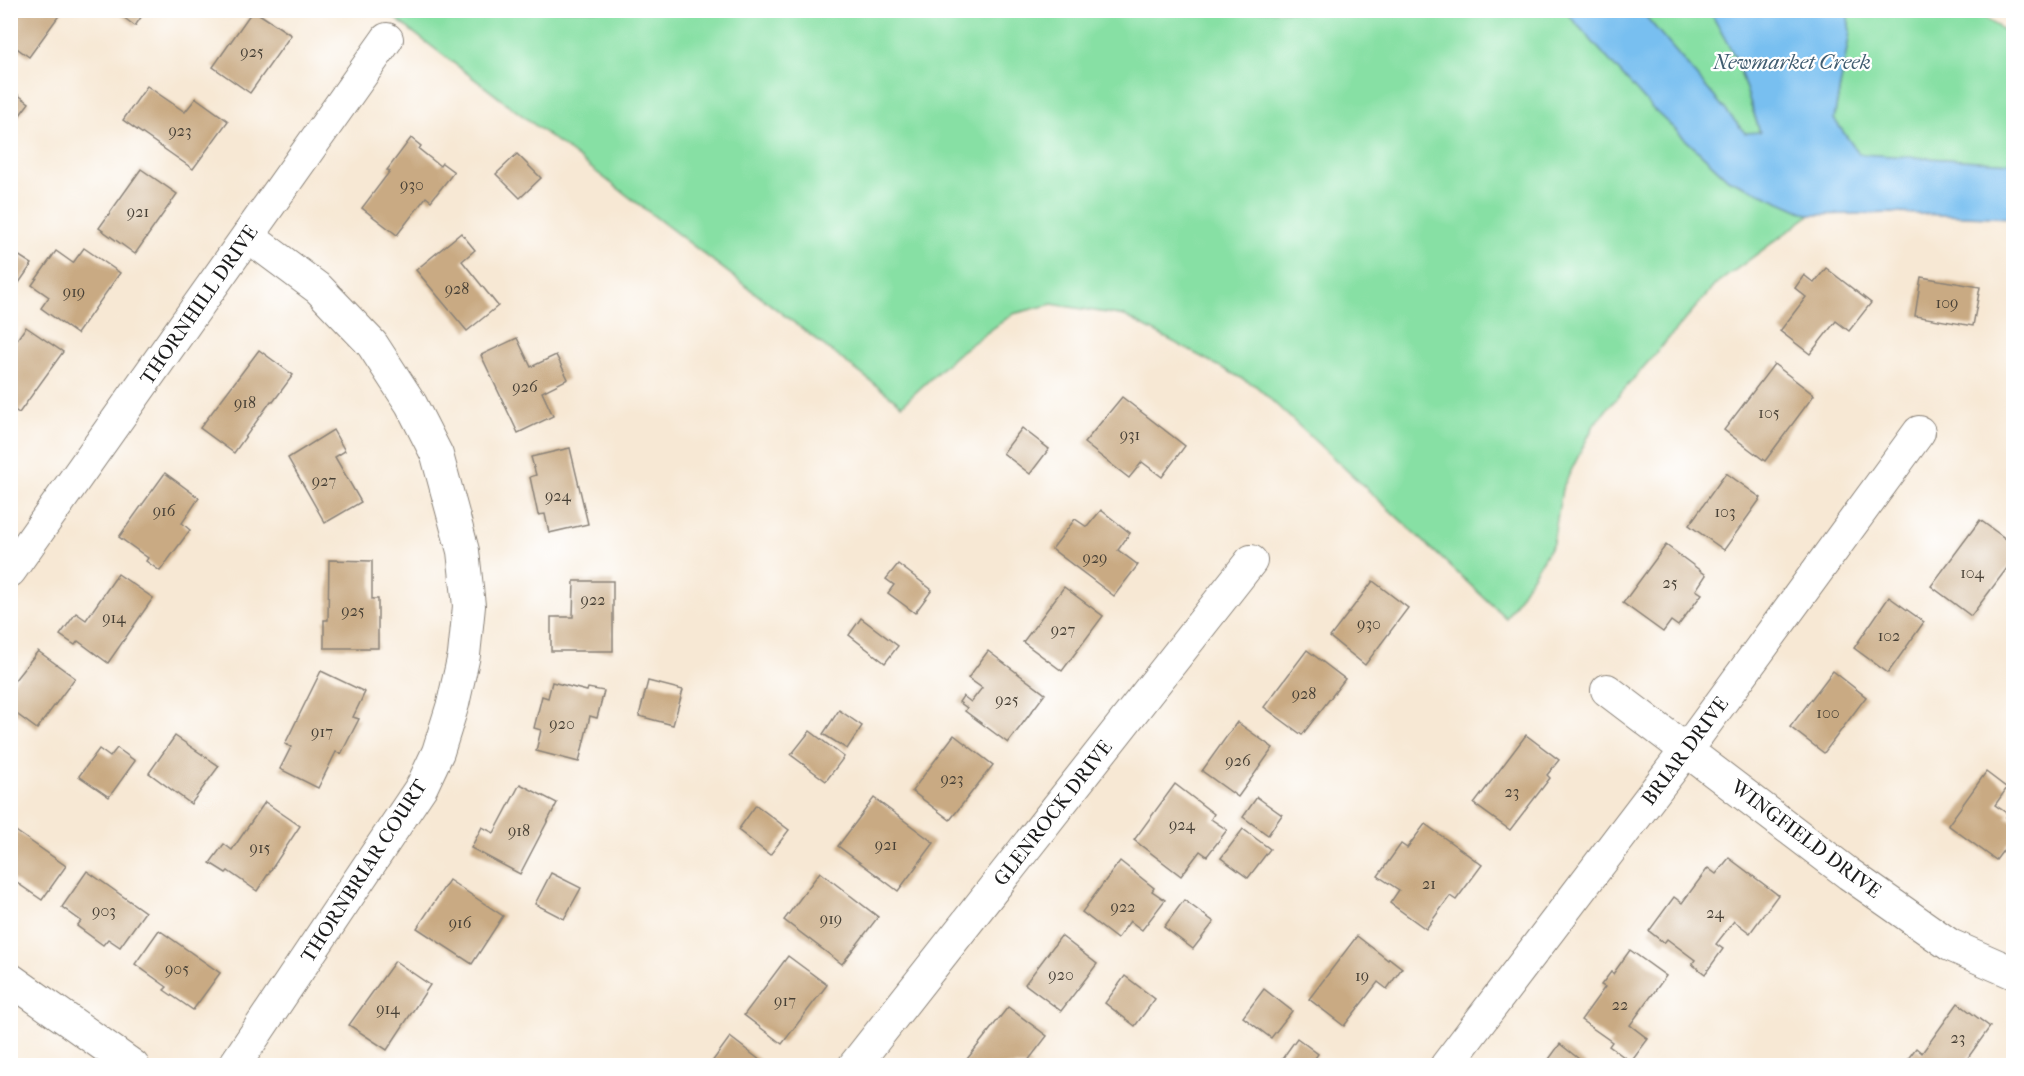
<svg xmlns="http://www.w3.org/2000/svg" width="2024" height="1076" viewBox="0 0 2024 1076" font-family="'IM FELL French Canon',serif">
  <rect width="100%" height="100%" fill="#fff"/>
  <filter id="ink" filterUnits="userSpaceOnUse"><feTurbulence type="fractalNoise" baseFrequency=".0167" numOctaves="2"/><feDisplacementMap in="SourceGraphic" scale="12" xChannelSelector="R" yChannelSelector="G"/><feConvolveMatrix kernelMatrix="1 2 1 2 8 2 1 2 1" color-interpolation-filters="sRGB"/></filter>
  <filter id="wash" filterUnits="userSpaceOnUse"><feTurbulence type="fractalNoise" baseFrequency=".008" numOctaves="4" result="noise"/><feDisplacementMap in="SourceGraphic" scale="24" xChannelSelector="R" yChannelSelector="G"/><feGaussianBlur stdDeviation="1.35" result="paint"/><feColorMatrix in="noise" values="0 0 0 0 0 0 0 0 0 0 0 0 0 0 0 0 0 1.4 0 .05"/><feComposite in="paint" operator="in"/></filter>
  <g filter="url(#wash)">
    <rect width="100%" height="100%" fill="#f7e8d4"/>
    <g fill="#87e0a4" stroke="#527e60" stroke-width="1.5">
      <polygon points="384,10 1565,11 1652,108 1728,179 1810,215 1715,285 1595,423 1562,489 1553,543 1506,618 1256,386 1125,316 1052,304 1013,314 956,355 902,405"/>
      <polygon points="1641,11 1710,11 1737,61 1760,133 1745,133"/>
      <polygon points="1847,11 1975,11 2013,37 2013,163 1859,155 1834,119 1850,32"/>
    </g>
    <polygon fill="#78bff0" stroke="#4a6e86" stroke-width="1.5" points="1565,11 1641,11 1745,133 1760,132 1737,61 1710,11 1847,11 1850,32 1834,119 1859,154 2013,163 2013,218 1894,213 1810,215 1728,179 1652,108"/>
    <g id="blocks">
      <g fill="#c9aa83">
        <polygon points="10,10 63,10 29,57 10,43"/>
        <polygon points="114,10 146,10 135,26"/>
        <polygon points="253,10 291,35 250,93 213,67"/>
        <polygon points="147,86 185,112 196,98 228,121 193,169 123,120"/>
        <polygon points="10,89 29,103 10,128"/>
        <polygon points="411,138 421,146 419,149 440,166 442,163 454,172 431,201 426,197 397,235 362,208 390,171 387,170"/>
        <polygon points="517,154 541,178 520,198 496,174"/>
        <polygon points="141,169 177,194 135,254 99,228"/>
        <polygon points="461,233 475,250 462,261 498,306 467,331 416,270"/>
        <polygon points="84,248 120,273 77,334 41,308 49,297 32,285 56,251 73,263"/>
        <polygon points="10,250 32,264 10,296"/>
        <polygon points="1826,268 1871,303 1849,331 1836,321 1810,354 1780,331 1806,297 1795,288 1804,275 1814,283"/>
        <polygon points="1921,277 1980,287 1973,326 1915,316"/>
        <polygon points="26,327 63,352 19,413 10,407 10,349"/>
        <polygon points="517,338 531,367 556,355 568,379 542,392 553,416 518,433 481,355"/>
        <polygon points="259,350 293,375 273,402 271,401 234,453 200,428"/>
        <polygon points="1774,364 1814,395 1765,461 1724,430"/>
        <polygon points="1122,397 1185,446 1162,477 1142,462 1129,478 1084,443"/>
        <polygon points="1022,428 1049,449 1030,474 1003,453"/>
        <polygon points="333,430 345,451 335,457 361,502 325,523 288,458"/>
        <polygon points="570,448 588,524 549,533 545,514 538,515 530,477 536,475 531,457"/>
        <polygon points="165,473 199,498 182,523 190,530 160,571 146,561 148,558 119,537"/>
        <polygon points="1726,473 1761,498 1724,550 1689,525"/>
        <polygon points="1101,510 1130,533 1118,550 1138,565 1114,596 1052,549 1075,519 1087,527"/>
        <polygon points="1980,520 2014,545 2014,559 1971,616 1931,586"/>
        <polygon points="1666,545 1706,575 1696,590 1702,594 1678,626 1671,621 1663,632 1623,603"/>
        <polygon points="329,560 372,561 372,599 378,599 378,648 324,648 324,620 328,620"/>
        <polygon points="898,564 932,590 915,613 888,593 894,585 886,579"/>
        <polygon points="118,574 153,598 108,663 78,641 75,645 60,635 76,613 86,620"/>
        <polygon points="574,581 613,581 613,651 551,651 551,617 573,617"/>
        <polygon points="1373,581 1408,608 1365,665 1330,637"/>
        <polygon points="1064,587 1103,616 1062,671 1023,642"/>
        <polygon points="1889,597 1924,622 1888,673 1854,648"/>
        <polygon points="861,618 898,646 885,663 849,635"/>
        <polygon points="1307,650 1345,679 1302,735 1264,707"/>
        <polygon points="38,651 75,678 37,729 10,709 10,686"/>
        <polygon points="988,651 1045,694 1008,743 965,711 967,708 959,702 963,696 971,702 982,688 968,678"/>
        <polygon points="321,671 365,692 353,717 359,719 341,754 336,752 318,788 280,769 291,747 285,744"/>
        <polygon points="1833,671 1866,697 1824,753 1790,727"/>
        <polygon points="648,681 683,690 673,725 639,716"/>
        <polygon points="552,682 587,691 588,688 604,691 597,718 590,716 579,762 536,751 541,730 534,728 542,696 548,698"/>
        <polygon points="839,710 862,726 847,749 823,734"/>
        <polygon points="1237,722 1273,748 1238,797 1202,771"/>
        <polygon points="810,731 844,757 826,781 791,755"/>
        <polygon points="954,735 993,765 950,820 912,791"/>
        <polygon points="1526,735 1559,760 1547,775 1550,778 1510,830 1474,804"/>
        <polygon points="175,736 219,766 191,804 149,773"/>
        <polygon points="117,748 135,761 109,797 79,776 99,749 110,757"/>
        <polygon points="1986,772 2007,788 1995,805 2008,814 2006,817 2014,822 2014,836 1996,860 1948,825"/>
        <polygon points="520,784 557,803 520,874 471,848 482,827 494,833"/>
        <polygon points="1175,784 1214,814 1211,819 1227,830 1207,856 1200,851 1181,876 1134,840"/>
        <polygon points="1257,797 1282,815 1268,835 1243,817"/>
        <polygon points="874,798 934,843 898,891 838,846"/>
        <polygon points="265,802 300,826 257,891 228,871 226,873 210,863 224,844 232,850"/>
        <polygon points="756,805 789,830 770,855 738,830"/>
        <polygon points="1425,824 1482,865 1456,900 1450,896 1426,929 1390,903 1399,890 1378,876 1401,844 1407,848"/>
        <polygon points="10,827 66,866 42,900 10,878"/>
        <polygon points="1243,829 1270,849 1248,878 1221,858"/>
        <polygon points="1729,858 1778,895 1750,933 1734,921 1716,944 1723,949 1705,974 1692,964 1695,960 1667,939 1664,943 1649,931 1674,897 1682,903 1708,868 1716,874"/>
        <polygon points="1120,861 1154,888 1152,891 1165,900 1142,930 1130,921 1117,939 1082,912"/>
        <polygon points="87,871 145,912 120,947 108,939 103,945 77,926 81,921 62,907"/>
        <polygon points="820,872 878,917 842,964 784,920"/>
        <polygon points="551,873 581,888 564,919 535,904"/>
        <polygon points="449,880 503,916 472,964 417,928"/>
        <polygon points="1184,900 1214,922 1193,949 1164,927"/>
        <polygon points="159,930 220,973 193,1010 164,990 167,987 135,964"/>
        <polygon points="1061,936 1097,964 1061,1011 1025,984"/>
        <polygon points="1357,936 1388,960 1389,958 1402,968 1387,989 1378,982 1344,1026 1309,999"/>
        <polygon points="1630,950 1666,976 1630,1025 1648,1039 1631,1062 1609,1046 1612,1042 1581,1020 1605,987 1601,985 1611,972 1613,974"/>
        <polygon points="788,956 827,985 782,1044 744,1015"/>
        <polygon points="395,961 430,985 387,1050 349,1025"/>
        <polygon points="1125,976 1155,999 1135,1026 1105,1003"/>
        <polygon points="1264,989 1292,1011 1271,1038 1243,1017"/>
        <polygon points="1958,1003 1990,1027 1962,1066 1914,1066 1907,1060 1916,1048 1922,1053"/>
        <polygon points="1008,1007 1047,1036 1027,1062 1032,1066 967,1066 964,1063"/>
        <polygon points="730,1037 765,1064 763,1066 709,1066"/>
        <polygon points="1297,1038 1318,1054 1313,1061 1318,1066 1277,1066"/>
        <polygon points="1560,1044 1588,1066 1544,1066"/>
      </g>
    </g>
  </g>
  <g filter="url(#ink)">
    <use href="#blocks" fill-opacity="0" stroke="#8a8278" stroke-width="1.5"/>
    <g fill="none" stroke-linecap="round" stroke-linejoin="round">
      <defs>
        <g id="street">
          <polyline points="10,571 387,39"/>
          <polyline points="1607,690 1849,874 1950,945 2014,973"/>
          <polyline points="10,979 133,1066"/>
          <polyline points="234,1066 422,786 438,752 453,704 464,655 469,606 463,551 437,455 411,404 372,344 319,289 248,236"/>
          <polyline points="854,1066 1251,561"/>
          <polyline points="1446,1066 1687,749 1919,432"/>
        </g>
      </defs>
      <use href="#street" stroke="#8a8278" stroke-width="34"/>
      <use href="#street" stroke="#fff" stroke-width="32"/>
    </g>
  </g>
  <g text-anchor="middle" dominant-baseline="central" stroke-width="4.5" stroke-linejoin="round" paint-order="stroke">
    <g font-size="16" fill="#474036">
      <text x="252" y="51">925</text>
      <text x="180" y="130">923</text>
      <text x="412" y="184">930</text>
      <text x="138" y="211">921</text>
      <text x="457" y="288">928</text>
      <text x="74" y="291">919</text>
      <text x="1947" y="302">109</text>
      <text x="525" y="386">926</text>
      <text x="245" y="402">918</text>
      <text x="1769" y="412">105</text>
      <text x="1130" y="434">931</text>
      <text x="324" y="480">927</text>
      <text x="558" y="495">924</text>
      <text x="164" y="510">916</text>
      <text x="1725" y="511">103</text>
      <text x="1095" y="557">929</text>
      <text x="1972" y="572">104</text>
      <text x="1670" y="582">25</text>
      <text x="593" y="599">922</text>
      <text x="353" y="610">925</text>
      <text x="114" y="617">914</text>
      <text x="1369" y="623">930</text>
      <text x="1063" y="629">927</text>
      <text x="1889" y="635">102</text>
      <text x="1304" y="693">928</text>
      <text x="1007" y="699">925</text>
      <text x="1828" y="712">100</text>
      <text x="562" y="723">920</text>
      <text x="322" y="731">917</text>
      <text x="1238" y="760">926</text>
      <text x="952" y="778">923</text>
      <text x="1512" y="791">23</text>
      <text x="1182" y="824">924</text>
      <text x="519" y="830">918</text>
      <text x="886" y="844">921</text>
      <text x="260" y="847">915</text>
      <text x="1429" y="883">21</text>
      <text x="1123" y="906">922</text>
      <text x="104" y="910">903</text>
      <text x="1715" y="912">24</text>
      <text x="831" y="918">919</text>
      <text x="460" y="922">916</text>
      <text x="177" y="968">905</text>
      <text x="1061" y="974">920</text>
      <text x="1362" y="975">19</text>
      <text x="785" y="1000">917</text>
      <text x="1620" y="1004">22</text>
      <text x="388" y="1008">914</text>
      <text x="1958" y="1037">23</text>
    </g>
    <g font-size="20" fill="#1c1c1c" stroke="#fff">
      <text transform="translate(199 305) rotate(-55)">THORNHILL DRIVE</text>
      <text transform="translate(1685 751) rotate(-53)">BRIAR DRIVE</text>
      <text transform="translate(1053 813) rotate(-52)">GLENROCK DRIVE</text>
      <text transform="translate(1806 839) rotate(37)">WINGFIELD DRIVE</text>
      <text transform="translate(364 871) rotate(-57)">THORNBRIAR COURT</text>
    </g>
    <g font-size="21" font-style="italic" fill="#415d71" stroke="#fff">
      <text x="1792" y="62">Newmarket Creek</text>
    </g>
  </g>
  <rect width="2024" height="1076" fill="none" stroke="#fff" stroke-width="36"/>
</svg>
